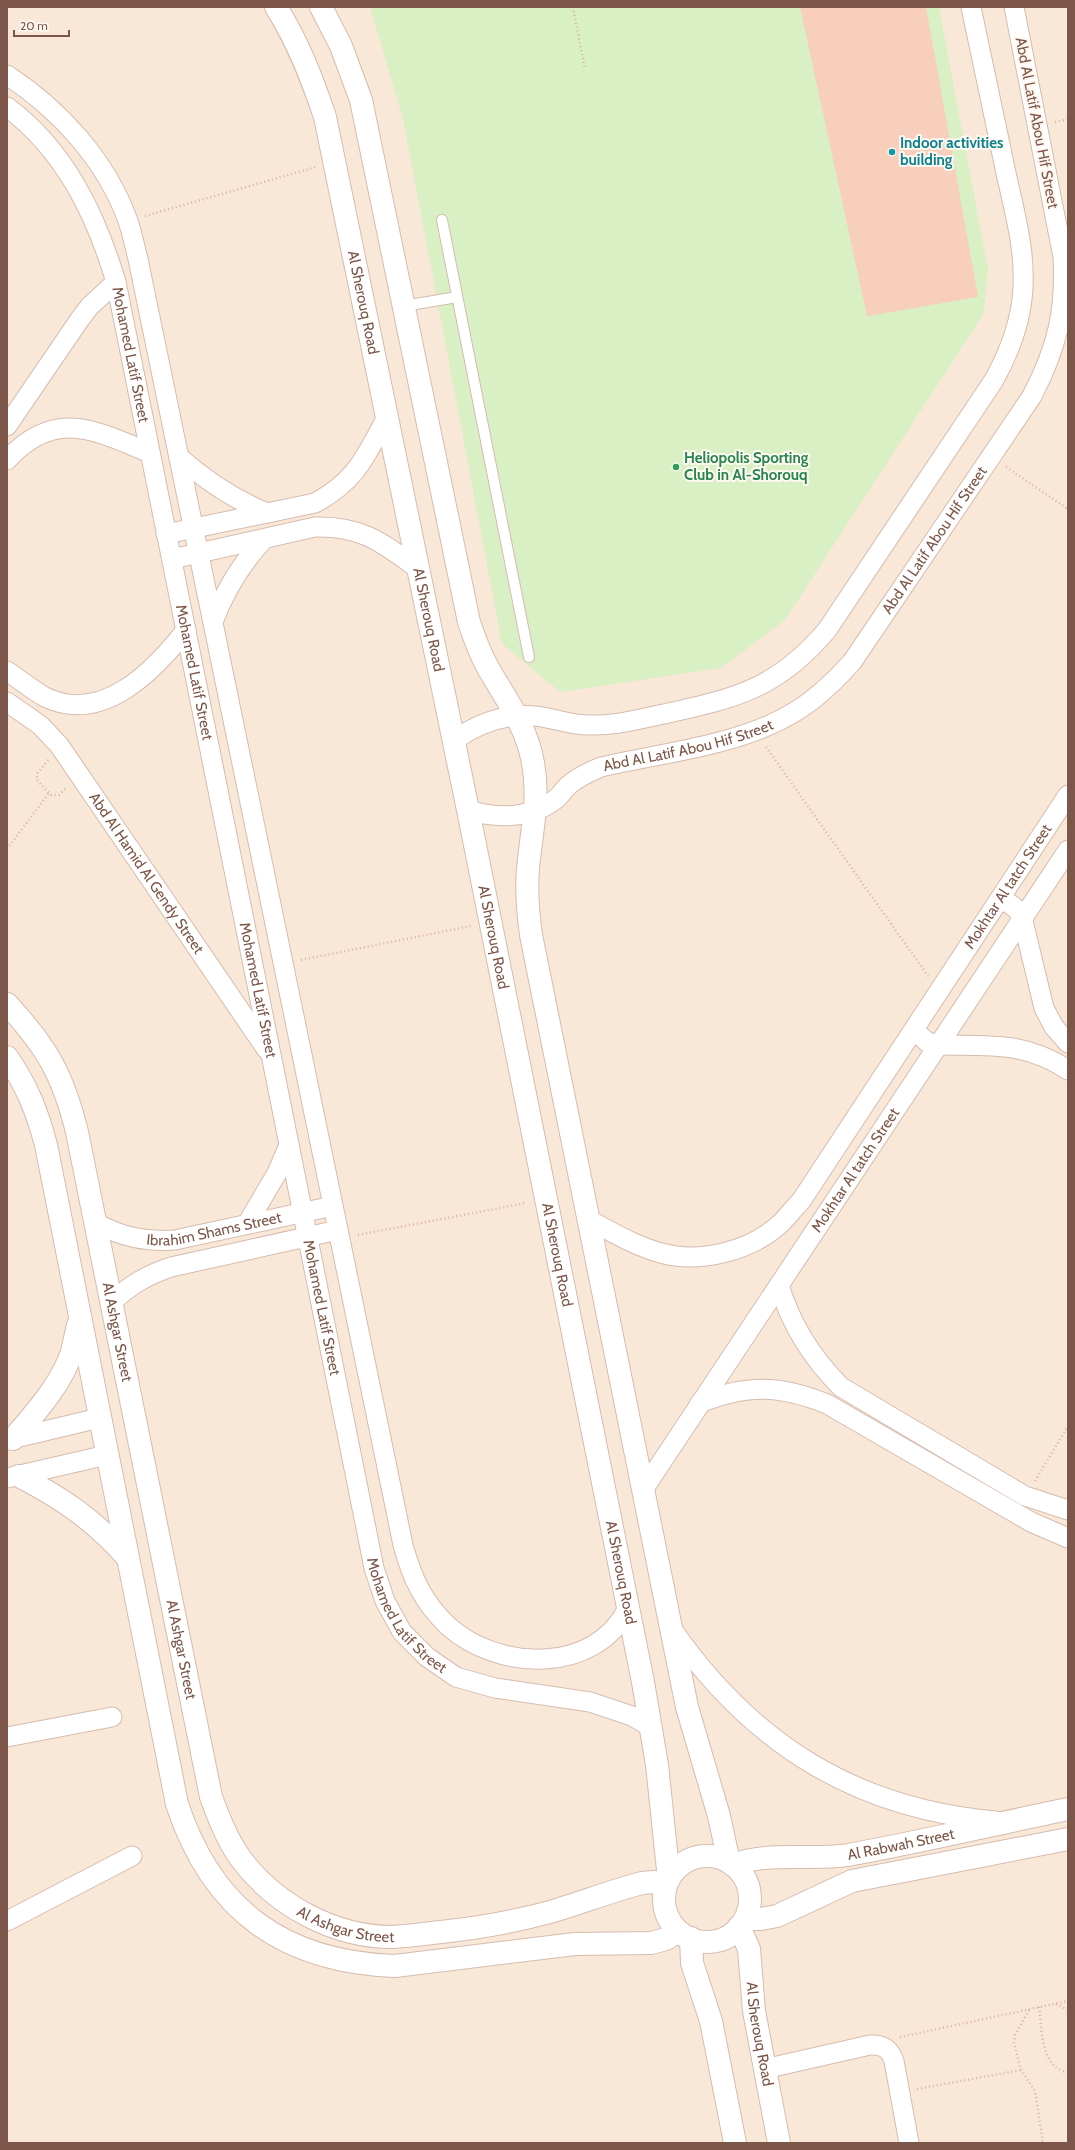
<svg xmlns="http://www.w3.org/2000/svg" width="1075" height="2150" viewBox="0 0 1075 2150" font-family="Cabin,sans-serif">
  <rect width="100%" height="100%" fill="#fef4e8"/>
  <rect fill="#f9e8d8" x="7" y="7" width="1061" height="2136"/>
  <polygon fill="#d9efc4" points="370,7 939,7 988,269 984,313 785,620 721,668 560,692 502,644 403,119"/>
  <polygon fill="#f7cfbc" points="800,7 926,7 978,297 867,316"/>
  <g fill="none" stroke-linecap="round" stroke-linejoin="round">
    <defs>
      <g id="service">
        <polyline points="442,220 529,657"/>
        <polyline points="404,306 457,297"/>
      </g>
      <g id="minor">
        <path d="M7 75C60 110 106 160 128 221 132 233 135 247 138 259L403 1545C412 1578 423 1602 448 1626 498 1671 595 1675 628 1608"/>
        <path id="s1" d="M7 107C65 150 96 215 116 282L374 1568 385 1601 402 1632 427 1657 456 1677 495 1688 590 1702 632 1716 651 1727"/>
        <polyline points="7,426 80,319 90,306 116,282"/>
        <path d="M179 457C206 481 233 499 267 513"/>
        <path d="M7 460C55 408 94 430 150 453"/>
        <path d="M166 534 315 503C357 480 365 457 387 417"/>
        <path d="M172 559 315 527C362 526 381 542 417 568"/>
        <path d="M213 622C225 590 241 564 264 539"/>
        <path d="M7 671C19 679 32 690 45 697 102 725 154 671 186 630"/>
        <path id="s2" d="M7 702 40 725 59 745 267 1050"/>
        <path d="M453 741C478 723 505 713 535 716 554 718 571 725 589 725 615 726 639 719 664 714 736 698 777 689 827 630L994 380C1010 351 1022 320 1023 286 1025 248 1014 210 1006 173 994 118 983 62 971 7"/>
        <path id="s3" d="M468 810C497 819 531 819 556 799 561 795 564 789 569 785 578 777 589 772 601 767 657 754 731 746 782 719 810 705 831 685 852 662L1032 396C1057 348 1066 311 1063 257L1014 7"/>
        <path d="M999 900C1011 903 1016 907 1022 917L1044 1008 1054 1027 1068 1043"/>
        <path d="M914 1030 927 1042 939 1045C989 1046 1024 1041 1068 1070"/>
        <path id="s4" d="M589 1220C612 1232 635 1246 661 1253 700 1264 751 1251 781 1223 788 1216 794 1208 801 1201L1068 795"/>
        <path id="s5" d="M96 1223C122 1237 145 1242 175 1240L333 1206"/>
        <polyline points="247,1224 277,1173 289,1145"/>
        <path d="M779 1285C791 1325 811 1357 841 1387L1025 1496 1068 1510"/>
        <path d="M111 1303C130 1285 147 1275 171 1267L338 1230"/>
        <path d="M700 1403C747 1384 780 1385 827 1404L1031 1522 1068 1538"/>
        <polyline points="7,1440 99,1418"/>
        <polyline points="7,1478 107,1455"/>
        <path id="s6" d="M643 1490 1068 850"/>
        <path d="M672 1629C752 1744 856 1809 996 1821"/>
        <polyline points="7,1737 112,1717"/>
        <polyline points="7,1921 132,1856"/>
        <path d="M764 2069 870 2045C883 2044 890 2049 894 2061L909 2143"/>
      </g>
      <g id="tertiary">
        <path id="s7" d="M276 7C298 42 312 78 325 117L468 810 643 1682 657 1765 669 1879"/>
        <path d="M321 7 341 46 361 100 469 622C475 640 481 657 491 673 508 702 527 728 533 763 540 799 531 833 528 869 526 891 528 913 531 935L687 1707 719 1816 729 1862"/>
        <path id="s8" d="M7 1004C47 1047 63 1075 77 1132L211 1797C219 1818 227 1840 241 1859 275 1905 334 1937 392 1937 411 1936 430 1933 449 1931 483 1927 517 1921 550 1912 581 1903 611 1891 642 1883L654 1882 666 1885"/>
        <path d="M7 1057C27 1086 37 1111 46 1145L177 1804C212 1910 283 1962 395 1966L575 1944 651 1943 666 1939 678 1931"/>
        <path d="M13 1439C35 1413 61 1385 72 1352 74 1343 76 1334 78 1325"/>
        <path d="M19 1476C62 1498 94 1520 127 1557"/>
        <circle cx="707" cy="1899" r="43"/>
        <path id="s9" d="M733 1865C770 1851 809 1861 848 1855 921 1842 995 1824 1068 1809"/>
        <polyline points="745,1919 761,1919 777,1916 852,1881 1068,1839"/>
        <path id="s10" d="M739 1927 749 1949 754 2011 779 2143"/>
        <polyline points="691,1938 692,1963 711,2021 735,2143"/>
      </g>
    </defs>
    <use href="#service" stroke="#d5bcaf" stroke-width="12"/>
    <use href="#minor" stroke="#d5bcaf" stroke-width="21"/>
    <use href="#tertiary" stroke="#d5bcaf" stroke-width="24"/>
    <g stroke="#ddb19e" stroke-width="2.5" stroke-dasharray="1 3" stroke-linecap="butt">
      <polyline points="573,7 585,70"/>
      <polyline points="1055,122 1068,119"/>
      <polyline points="145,216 316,167"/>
      <polyline points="1006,467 1068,509"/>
      <polyline points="766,747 928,976"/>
      <polyline points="48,760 37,774 37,780 51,795 59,795 67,787"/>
      <polyline points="7,849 49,793"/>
      <polyline points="301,960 471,926"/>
      <polyline points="358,1235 526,1203"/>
      <polyline points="1035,1481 1068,1426"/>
      <polyline points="1056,2004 1068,2010"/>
      <path d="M1039 2007C1042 2028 1040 2069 1068 2072"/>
      <polyline points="1029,2010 1015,2035 1014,2043 1021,2070 1035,2091 1043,2143"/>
      <polyline points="900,2037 1068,2001"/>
      <polyline points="917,2089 1021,2070"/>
    </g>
    <use href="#service" stroke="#fff" stroke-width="10"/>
    <use href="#minor" stroke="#fff" stroke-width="19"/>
    <use href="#tertiary" stroke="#fff" stroke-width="22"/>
  </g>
  <circle fill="#0f9aa8" stroke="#fff8f0" stroke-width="1.5" cx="892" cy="152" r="4"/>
  <circle fill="#2e9e5b" stroke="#fff8f0" stroke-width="1.5" cx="676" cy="467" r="4"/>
  <g text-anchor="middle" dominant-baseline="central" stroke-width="4" stroke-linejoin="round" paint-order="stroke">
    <g font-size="15" fill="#7c5648" stroke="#fff8f0">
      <text transform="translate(1037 123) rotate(79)">Abd Al Latif Abou Hif Street</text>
      <text stroke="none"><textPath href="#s7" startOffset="310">Al Sherouq Road</textPath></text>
      <text stroke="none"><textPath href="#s1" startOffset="284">Mohamed Latif Street</textPath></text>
      <text stroke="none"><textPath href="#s3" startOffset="574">Abd Al Latif Abou Hif Street</textPath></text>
      <text stroke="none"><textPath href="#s7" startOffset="634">Al Sherouq Road</textPath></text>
      <text stroke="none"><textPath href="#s1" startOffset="608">Mohamed Latif Street</textPath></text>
      <text stroke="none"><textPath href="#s3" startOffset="238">Abd Al Latif Abou Hif Street</textPath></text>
      <text stroke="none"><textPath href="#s2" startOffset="223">Abd Al Hamid Al Gendy Street</textPath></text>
      <text stroke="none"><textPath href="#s4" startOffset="614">Mokhtar Al tatch Street</textPath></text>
      <text stroke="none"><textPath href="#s7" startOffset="958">Al Sherouq Road</textPath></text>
      <text stroke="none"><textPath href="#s1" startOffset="932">Mohamed Latif Street</textPath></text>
      <text stroke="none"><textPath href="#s6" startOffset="384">Mokhtar Al tatch Street</textPath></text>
      <text stroke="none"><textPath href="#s5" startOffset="122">Ibrahim Shams Street</textPath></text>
      <text stroke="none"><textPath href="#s7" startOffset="1282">Al Sherouq Road</textPath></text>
      <text stroke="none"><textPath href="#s1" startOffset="1256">Mohamed Latif Street</textPath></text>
      <text stroke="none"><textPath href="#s8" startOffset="352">Al Ashgar Street</textPath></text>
      <text stroke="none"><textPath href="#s7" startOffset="1606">Al Sherouq Road</textPath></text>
      <text stroke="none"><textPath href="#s1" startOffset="1580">Mohamed Latif Street</textPath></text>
      <text stroke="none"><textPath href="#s8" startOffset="676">Al Ashgar Street</textPath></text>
      <text stroke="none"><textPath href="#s9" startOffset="170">Al Rabwah Street</textPath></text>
      <text stroke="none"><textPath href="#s8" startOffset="1023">Al Ashgar Street</textPath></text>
      <text stroke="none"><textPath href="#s10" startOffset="110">Al Sherouq Road</textPath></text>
    </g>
    <g font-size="15" font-weight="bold" fill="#0d838f" stroke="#fff8f0" text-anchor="start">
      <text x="900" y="143">Indoor activities<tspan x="900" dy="17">building</tspan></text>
    </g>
    <g font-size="15" font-weight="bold" fill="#27864d" stroke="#fff8f0" text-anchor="start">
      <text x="684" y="458">Heliopolis Sporting<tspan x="684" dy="17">Club in Al-Shorouq</tspan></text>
    </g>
  </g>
  <rect width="1075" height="2150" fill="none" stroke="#7c5648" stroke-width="16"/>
  <path d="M14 30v6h55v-6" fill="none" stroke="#7c5648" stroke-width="2"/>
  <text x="20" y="30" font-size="12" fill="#7c5648" stroke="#fff8f0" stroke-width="3" paint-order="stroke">20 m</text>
</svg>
